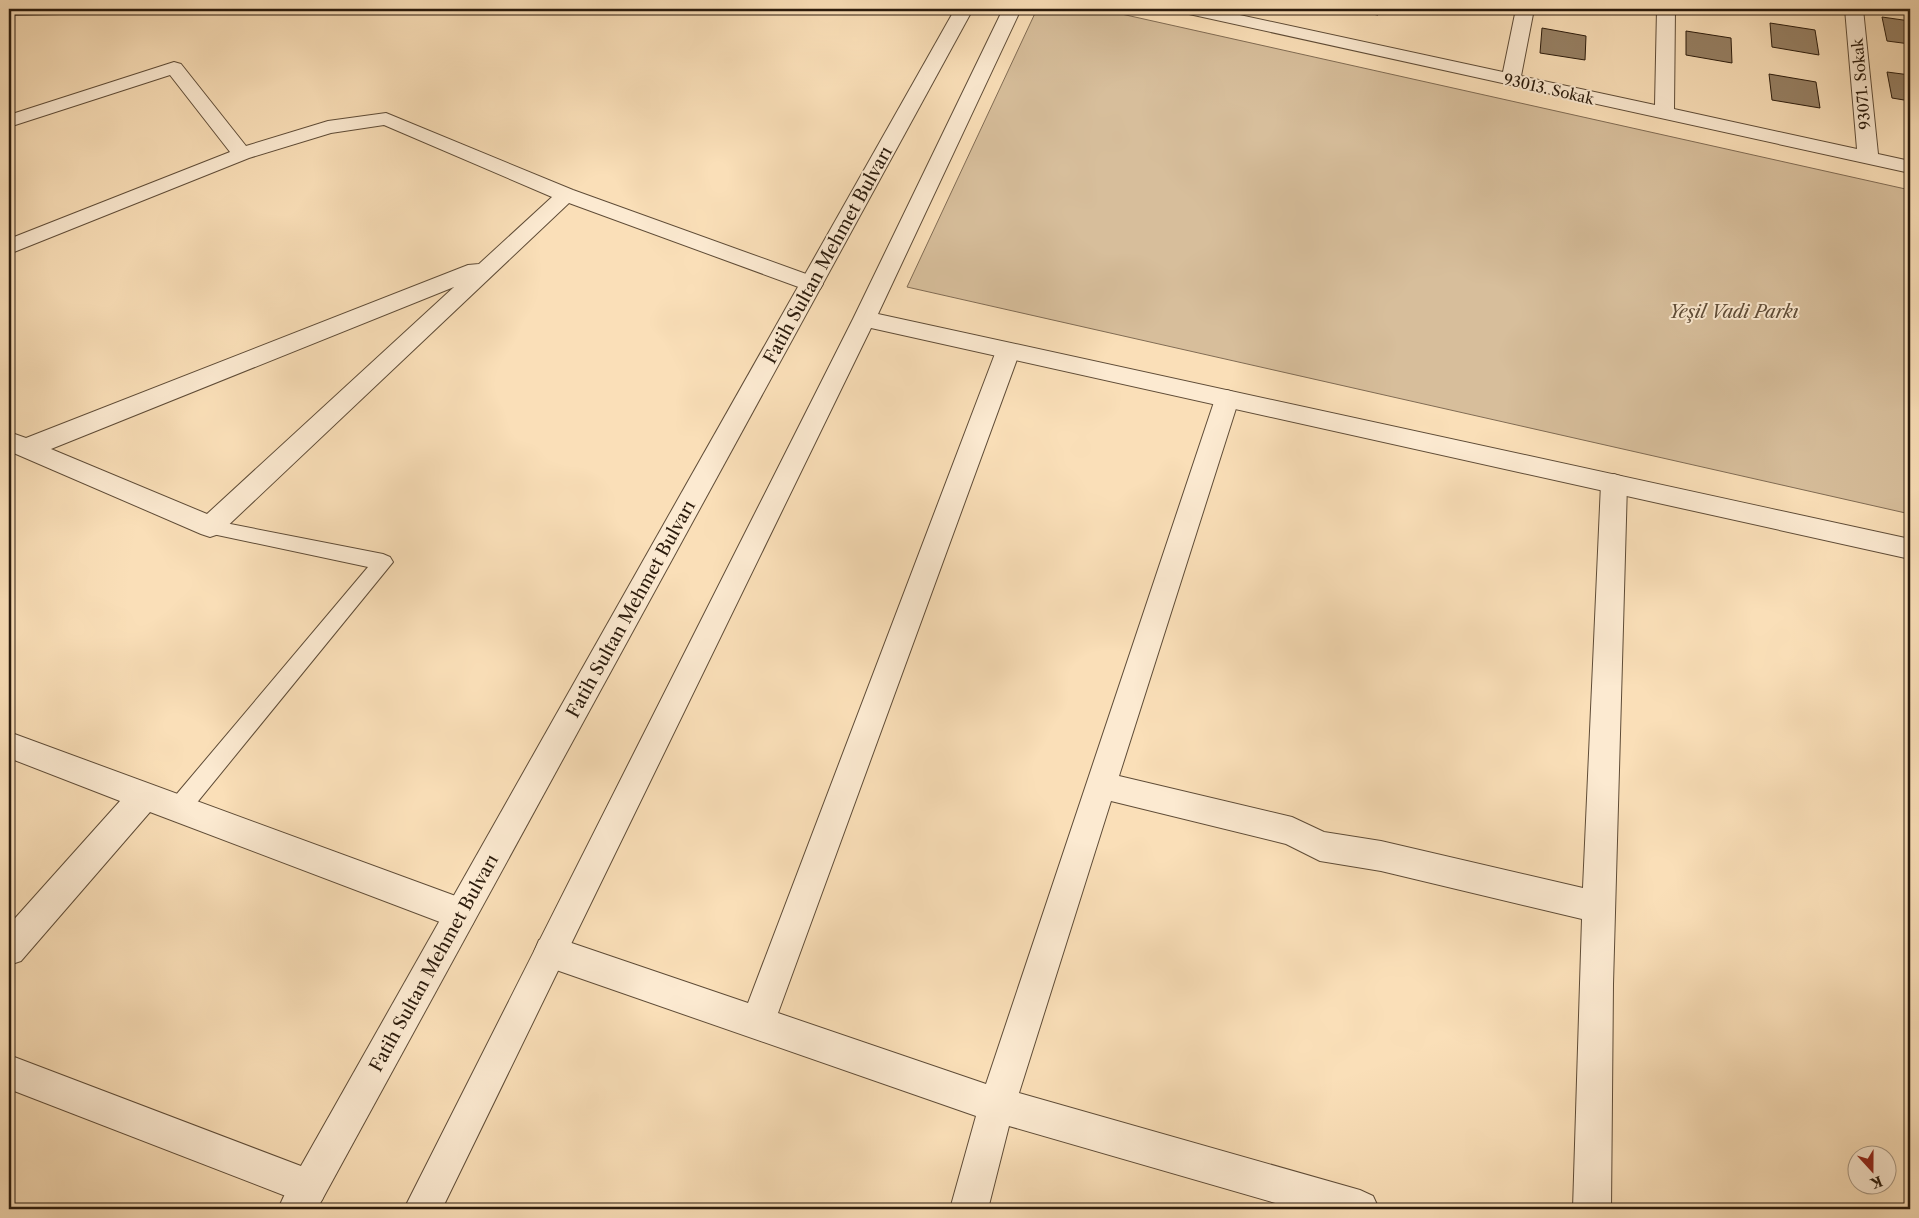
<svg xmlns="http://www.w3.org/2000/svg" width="1919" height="1218" viewBox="0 0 1919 1218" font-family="'Libre Caslon Text',serif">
  <rect width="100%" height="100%" fill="#fadfb8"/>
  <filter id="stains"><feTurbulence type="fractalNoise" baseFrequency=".004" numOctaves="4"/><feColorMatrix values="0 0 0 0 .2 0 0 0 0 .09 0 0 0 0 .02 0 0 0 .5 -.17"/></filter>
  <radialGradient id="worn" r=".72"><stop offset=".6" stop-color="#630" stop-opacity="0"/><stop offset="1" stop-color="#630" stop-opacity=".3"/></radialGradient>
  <polygon fill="#d7be9b" stroke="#816c54" points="1037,9 1099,9 1910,190 1910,514 907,287"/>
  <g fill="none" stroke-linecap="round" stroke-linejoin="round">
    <polygon fill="#7d6850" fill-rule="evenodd" points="172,9 161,13 9,16 9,12"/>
  </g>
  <g fill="#978165" stroke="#2b1b0c">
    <polygon points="1341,9 1379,9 1378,15"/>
    <polygon points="1882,17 1910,21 1910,44 1887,41"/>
    <polygon points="1770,23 1815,30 1819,55 1772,47"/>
    <polygon points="1542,28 1586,36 1585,60 1540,53"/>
    <polygon points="1686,31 1731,38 1732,63 1686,55"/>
    <polygon points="1887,72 1910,75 1910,101 1892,98"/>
    <polygon points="1769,74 1816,82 1820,108 1772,100"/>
  </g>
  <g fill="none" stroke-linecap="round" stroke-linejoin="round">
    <defs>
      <polygon id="service" points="210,520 383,554 390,557 393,562 186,816 178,819 170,816 167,809 170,802 368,567 203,532 200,527 203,522"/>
      <g id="minor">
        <polygon points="1180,9 1212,9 1503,72 1516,9 1534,9 1521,76 1655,105 1657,9 1675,9 1674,109 1857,149 1845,9 1863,9 1878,154 1910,161 1910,173 1189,14 1183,13"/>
        <path d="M174 62 181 64 246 146 328 121 386 113 573 190 820 279 823 284 820 289 812 291 804 289 569 203 219 534 210 537 201 534 9 451V432L26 438 468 265 479 264 552 197 384 125 331 133 249 158 9 254V239L230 152 170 75 9 127V115ZM454 287 207 514 51 449Z"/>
        <polygon points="1008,343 1016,345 1020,351 778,1013 986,1084 1215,399 1218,393 1227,390 1236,393 1239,399 1119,776 1292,817 1324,832 1381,841 1583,888 1601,484 1605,477 1614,474 1623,477 1627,484 1613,984 1611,1209 1573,1209 1582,919 1381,871 1320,861 1286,844 1111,801 1019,1093 1360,1190 1373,1196 1379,1209 1296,1209 1009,1126 988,1209 950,1209 976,1116 539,964 534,952 539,940 551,936 748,1003 996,351 1000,345"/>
        <polygon points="9,732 461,898 472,903 477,914 472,925 461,930 150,812 21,961 9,965 9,925 120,801 9,758"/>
        <polygon points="9,1055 322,1174 327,1187 322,1200 309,1205 9,1089"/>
      </g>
      <g id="tertiary">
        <polygon points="955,9 973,9 317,1209 278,1209 284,1196"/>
        <polygon points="1003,9 1021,9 878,314 1910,539 1910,559 871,328 442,1209 404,1209 853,319"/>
      </g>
    </defs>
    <use href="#service" stroke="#5f4c37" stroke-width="2"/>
    <use href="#minor" stroke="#5f4c37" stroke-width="2"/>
    <use href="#tertiary" stroke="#5f4c37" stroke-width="2"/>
    <use href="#service" fill="#fcead1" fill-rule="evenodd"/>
    <use href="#minor" fill="#fcead1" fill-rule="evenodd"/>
    <use href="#tertiary" fill="#fcead1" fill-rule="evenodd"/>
  </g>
  <g text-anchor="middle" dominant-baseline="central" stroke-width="4" stroke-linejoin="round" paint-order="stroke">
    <g font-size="15" fill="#2b1b0c" stroke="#fcead1">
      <text transform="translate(1861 84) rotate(-95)">93071. Sokak</text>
      <text transform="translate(1549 89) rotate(13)">93013. Sokak</text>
    </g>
    <g font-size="18" fill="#2b1b0c" stroke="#fcead1">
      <text transform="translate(828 255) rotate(-61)">Fatih Sultan Mehmet Bulvarı</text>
      <text transform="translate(631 609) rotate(-61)">Fatih Sultan Mehmet Bulvarı</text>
      <text transform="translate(434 963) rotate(-61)">Fatih Sultan Mehmet Bulvarı</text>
    </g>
    <g font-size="18" font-style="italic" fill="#5f4c37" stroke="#fcead1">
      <text x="1734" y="312">Yeşil Vadi Parkı</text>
    </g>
  </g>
  <rect width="1919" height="1218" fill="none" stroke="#fadfb8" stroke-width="30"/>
  <rect x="10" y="10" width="1899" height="1198" fill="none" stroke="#2b1b0c" stroke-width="2.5"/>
  <rect x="15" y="15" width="1889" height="1188" fill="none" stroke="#2b1b0c"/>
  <g transform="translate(1872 1170) rotate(159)"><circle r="24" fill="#fcead1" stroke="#a89782"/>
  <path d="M0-4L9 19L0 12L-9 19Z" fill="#8f2418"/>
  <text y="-8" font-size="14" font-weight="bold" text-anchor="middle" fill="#2b1b0c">K</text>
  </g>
  <rect width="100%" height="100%" filter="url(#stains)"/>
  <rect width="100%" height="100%" fill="url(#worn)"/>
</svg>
